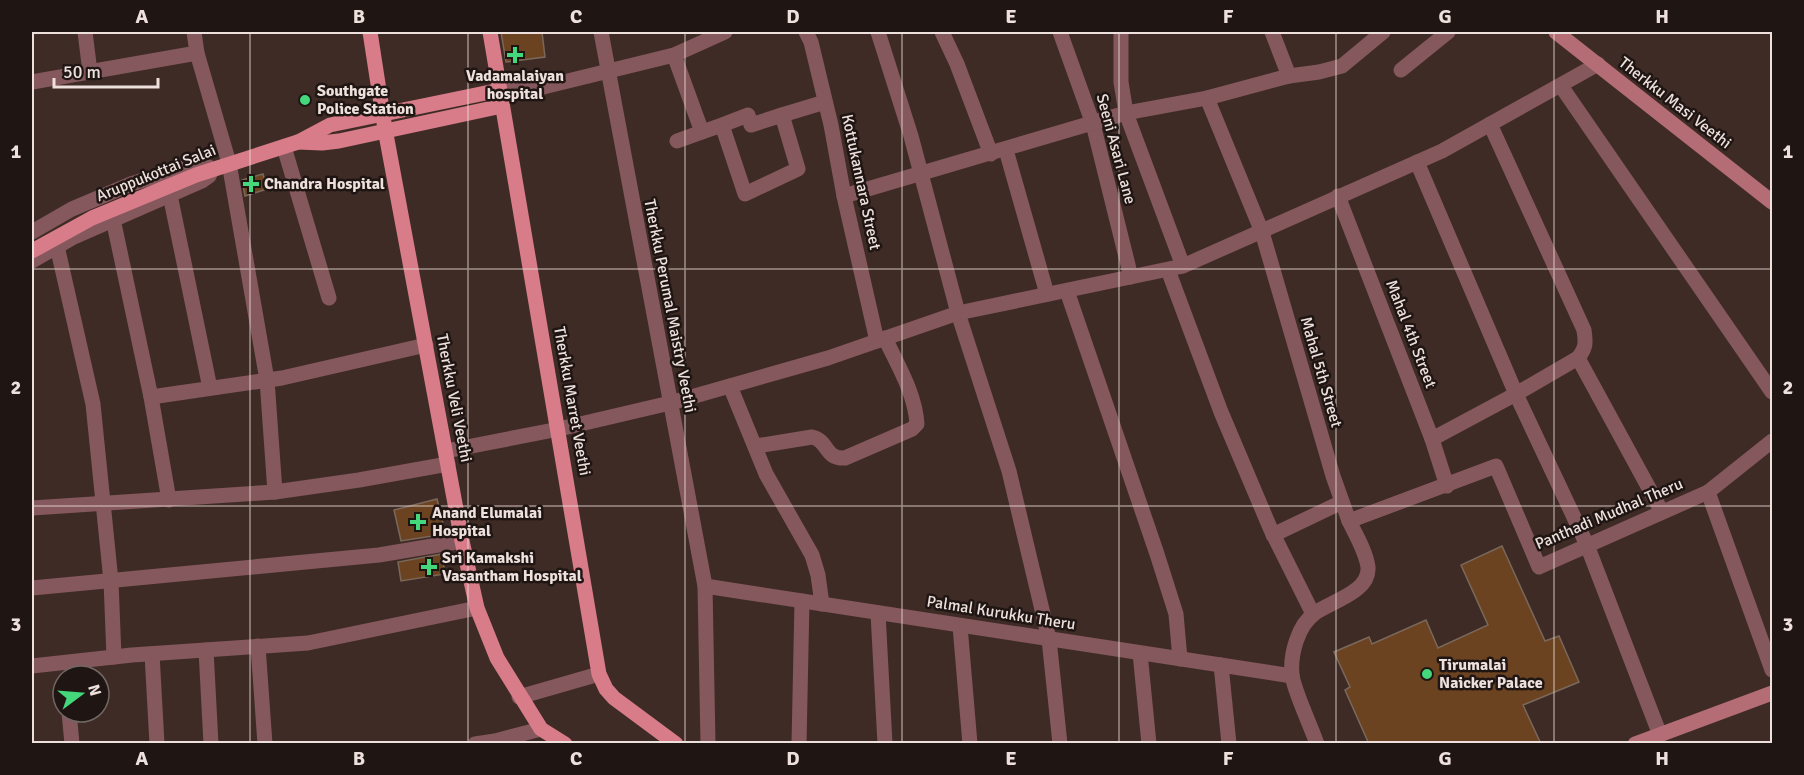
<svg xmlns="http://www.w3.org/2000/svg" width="1804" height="775" viewBox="0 0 1804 775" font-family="Signika,sans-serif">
  <rect width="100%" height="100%" fill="#3f2b26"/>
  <g fill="#6c4321" stroke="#7a685b" stroke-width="1.5">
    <polygon points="501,32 542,32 545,57 506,62"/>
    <polygon points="263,174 267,189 245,196 242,180"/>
    <polygon points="437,499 445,532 438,533 439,535 401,541 394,510"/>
    <polygon points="1502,546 1545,641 1559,636 1579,682 1523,705 1541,744 1369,744 1345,690 1350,687 1334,652 1369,637 1372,644 1426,620 1438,648 1488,625 1461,565"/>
    <polygon points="442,554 445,574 401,581 398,562"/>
  </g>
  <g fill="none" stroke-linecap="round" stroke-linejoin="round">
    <g stroke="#85585d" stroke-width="15">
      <polyline points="85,32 90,72"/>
      <polyline points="601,32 705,586 708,744"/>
      <polyline points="806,32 811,42 831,125 844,196 877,341"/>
      <polyline points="878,32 911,136 958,313 1009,471 1049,639 1060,744"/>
      <polyline points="942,32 957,64 991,154"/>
      <polyline points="1060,32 1093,124 1131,277"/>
      <polyline points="1121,32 1121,82 1126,113 1183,266"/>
      <polyline points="197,53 229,163 267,380 275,492"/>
      <polyline points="674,55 702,132 677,141"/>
      <polyline points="1401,70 1448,32"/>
      <polyline points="1289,76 1319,72 1342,66 1383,32"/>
      <polyline points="32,82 197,53 194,32"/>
      <polyline points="1561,86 1772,392"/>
      <polyline points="500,90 527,91 674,55 725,32"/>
      <polyline points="1207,98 1262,232 1333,476 1349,521"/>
      <polyline points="782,115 825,102"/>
      <path d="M1490 124 1584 330C1586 343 1586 348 1578 358L1662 512"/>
      <polyline points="702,132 722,125 745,194 798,169 782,115 751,125 748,115 722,125"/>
      <polyline points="284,147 329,298"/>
      <polyline points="1006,150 1047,294"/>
      <polyline points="1417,162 1516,394 1587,545 1660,735"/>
      <polyline points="170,195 210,388"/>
      <polyline points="844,196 1126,113 1207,98 1289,76 1272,32"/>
      <polyline points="1338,196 1432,439 1447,486"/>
      <polyline points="113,219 151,397 169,500"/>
      <polyline points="32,232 72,209 131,184 192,165 205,165 212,169 209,176 202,181 72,238 32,261"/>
      <polyline points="57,246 93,404 111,581 114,657"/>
      <polyline points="1168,270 1221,412 1271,530 1313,614"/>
      <polyline points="1067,291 1157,554 1176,614 1180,659"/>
      <polyline points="730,386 766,474 812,555 818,575 822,604"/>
      <polyline points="151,397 282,378 426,345"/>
      <polyline points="1432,439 1516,394 1578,358"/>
      <path d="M756 446 812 437C829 441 824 459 845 458L912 429 917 424C915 393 898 366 885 338"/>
      <polyline points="446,451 559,429 670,403 828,358 958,313 1183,266 1442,151 1598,64"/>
      <polyline points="1708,492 1772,670"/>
      <polyline points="32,508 275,492 359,480 448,464"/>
      <polyline points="1273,535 1342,502"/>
      <polyline points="705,586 1292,676"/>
      <polyline points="32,588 379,555 462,541"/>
      <polyline points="878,613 885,744"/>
      <polyline points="960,626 970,744"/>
      <polyline points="258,646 265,744"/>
      <polyline points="206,650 211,744"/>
      <polyline points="1140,653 1149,744"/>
      <polyline points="152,654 157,744"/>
      <polyline points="1221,665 1229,744"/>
      <polyline points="32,666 132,655 308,643 477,608"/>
      <polyline points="519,697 599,674"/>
      <polyline points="69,712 72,744"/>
      <polyline points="475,744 495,741 541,729"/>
      <polyline points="799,744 802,601"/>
      <path d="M1317 744C1311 726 1294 691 1292 675 1290 654 1298 625 1315 613 1332 601 1370 592 1368 567 1366 552 1356 535 1349 521L1496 466 1539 567 1708 492 1772 441"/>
    </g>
    <g stroke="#b46d75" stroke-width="15">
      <polyline points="1556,32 1772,202"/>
      <polyline points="1635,744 1772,693"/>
    </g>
    <g stroke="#d77c88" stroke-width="15">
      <polyline points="370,32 385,129 462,541 477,608 497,658 541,729 565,744"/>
      <polyline points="490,32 599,674 606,689 614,698 676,744"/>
      <polyline points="298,142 322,143 339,141 502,106"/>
      <polyline points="32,251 92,218 196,175 298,142 330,125 500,90"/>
    </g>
  </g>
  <path fill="none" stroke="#eee1dd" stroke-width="1.5" stroke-opacity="0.55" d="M250 32V744M468 32V744M685 32V744M902 32V744M1119 32V744M1336 32V744M1554 32V744M32 269H1772M32 506H1772"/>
  <g fill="#44d77b" stroke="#1f1614" stroke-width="2">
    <path d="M512 46h6v6h6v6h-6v6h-6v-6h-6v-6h6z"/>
    <circle cx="305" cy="100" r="6"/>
    <path d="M248 175h6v6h6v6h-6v6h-6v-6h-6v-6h6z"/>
    <path d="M415 513h6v6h6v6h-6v6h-6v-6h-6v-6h6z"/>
    <path d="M426 558h6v6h6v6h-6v6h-6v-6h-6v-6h6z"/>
    <circle cx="1427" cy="674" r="6"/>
  </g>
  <g text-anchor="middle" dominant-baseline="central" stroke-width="5" stroke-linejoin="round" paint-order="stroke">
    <g font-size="16" font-weight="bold" fill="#eee1dd" stroke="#1f1614" text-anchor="start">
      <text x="515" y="76" text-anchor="middle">Vadamalaiyan<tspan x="515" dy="18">hospital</tspan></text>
      <text x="317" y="91">Southgate<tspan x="317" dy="18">Police Station</tspan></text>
      <text x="264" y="184">Chandra Hospital</text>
      <text x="432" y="513">Anand Elumalai<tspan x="432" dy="18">Hospital</tspan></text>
      <text x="442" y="558">Sri Kamakshi<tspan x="442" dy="18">Vasantham Hospital</tspan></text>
      <text x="1439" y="665">Tirumalai<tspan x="1439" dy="18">Naicker Palace</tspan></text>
    </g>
    <g font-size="16" fill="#eee1dd" stroke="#1f1614">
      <text transform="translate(1675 103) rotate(38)">Therkku Masi Veethi</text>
      <text transform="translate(1116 149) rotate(75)">Seeni Asari Lane</text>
      <text transform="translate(156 173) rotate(-22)">Aruppukottai Salai</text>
      <text transform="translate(861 182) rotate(78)">Kottukannara Street</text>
      <text transform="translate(670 306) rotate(79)">Therkku Perumal Maistry Veethi</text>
      <text transform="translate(1411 334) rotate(69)">Mahal 4th Street</text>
      <text transform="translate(1321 372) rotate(74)">Mahal 5th Street</text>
      <text transform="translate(454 398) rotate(79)">Therkku Veli Veethi</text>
      <text transform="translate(572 401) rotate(80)">Therkku Marret Veethi</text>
      <text transform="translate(1609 514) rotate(-23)">Panthadi Mudhal Theru</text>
      <text transform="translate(1001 613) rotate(9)">Palmal Kurukku Theru</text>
    </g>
  </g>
  <rect width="1804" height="775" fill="none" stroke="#1f1614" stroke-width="66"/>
  <g transform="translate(81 694) rotate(74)"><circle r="28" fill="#1f1614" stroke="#726764" stroke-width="1.5"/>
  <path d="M0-4.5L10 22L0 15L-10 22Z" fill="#44d77b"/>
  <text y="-9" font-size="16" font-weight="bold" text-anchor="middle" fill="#eee1dd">N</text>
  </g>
  <path d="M54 78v9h104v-9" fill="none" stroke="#eee1dd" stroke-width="3"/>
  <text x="63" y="78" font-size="18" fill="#eee1dd" stroke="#1f1614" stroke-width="4.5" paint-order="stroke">50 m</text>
  <rect x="33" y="33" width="1738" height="709" fill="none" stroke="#eee1dd" stroke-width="2"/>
  <g font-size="20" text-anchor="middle" font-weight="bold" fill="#eee1dd">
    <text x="142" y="23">A</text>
    <text x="359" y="23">B</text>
    <text x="576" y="23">C</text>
    <text x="793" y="23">D</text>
    <text x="1011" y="23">E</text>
    <text x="1228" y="23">F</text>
    <text x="1445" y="23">G</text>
    <text x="1662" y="23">H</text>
    <text x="16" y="158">1</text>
    <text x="1788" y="158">1</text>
    <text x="16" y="394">2</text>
    <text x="1788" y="394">2</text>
    <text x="16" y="631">3</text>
    <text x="1788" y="631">3</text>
    <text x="142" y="765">A</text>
    <text x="359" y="765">B</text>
    <text x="576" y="765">C</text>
    <text x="793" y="765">D</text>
    <text x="1011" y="765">E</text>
    <text x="1228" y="765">F</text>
    <text x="1445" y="765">G</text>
    <text x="1662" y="765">H</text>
  </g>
</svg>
